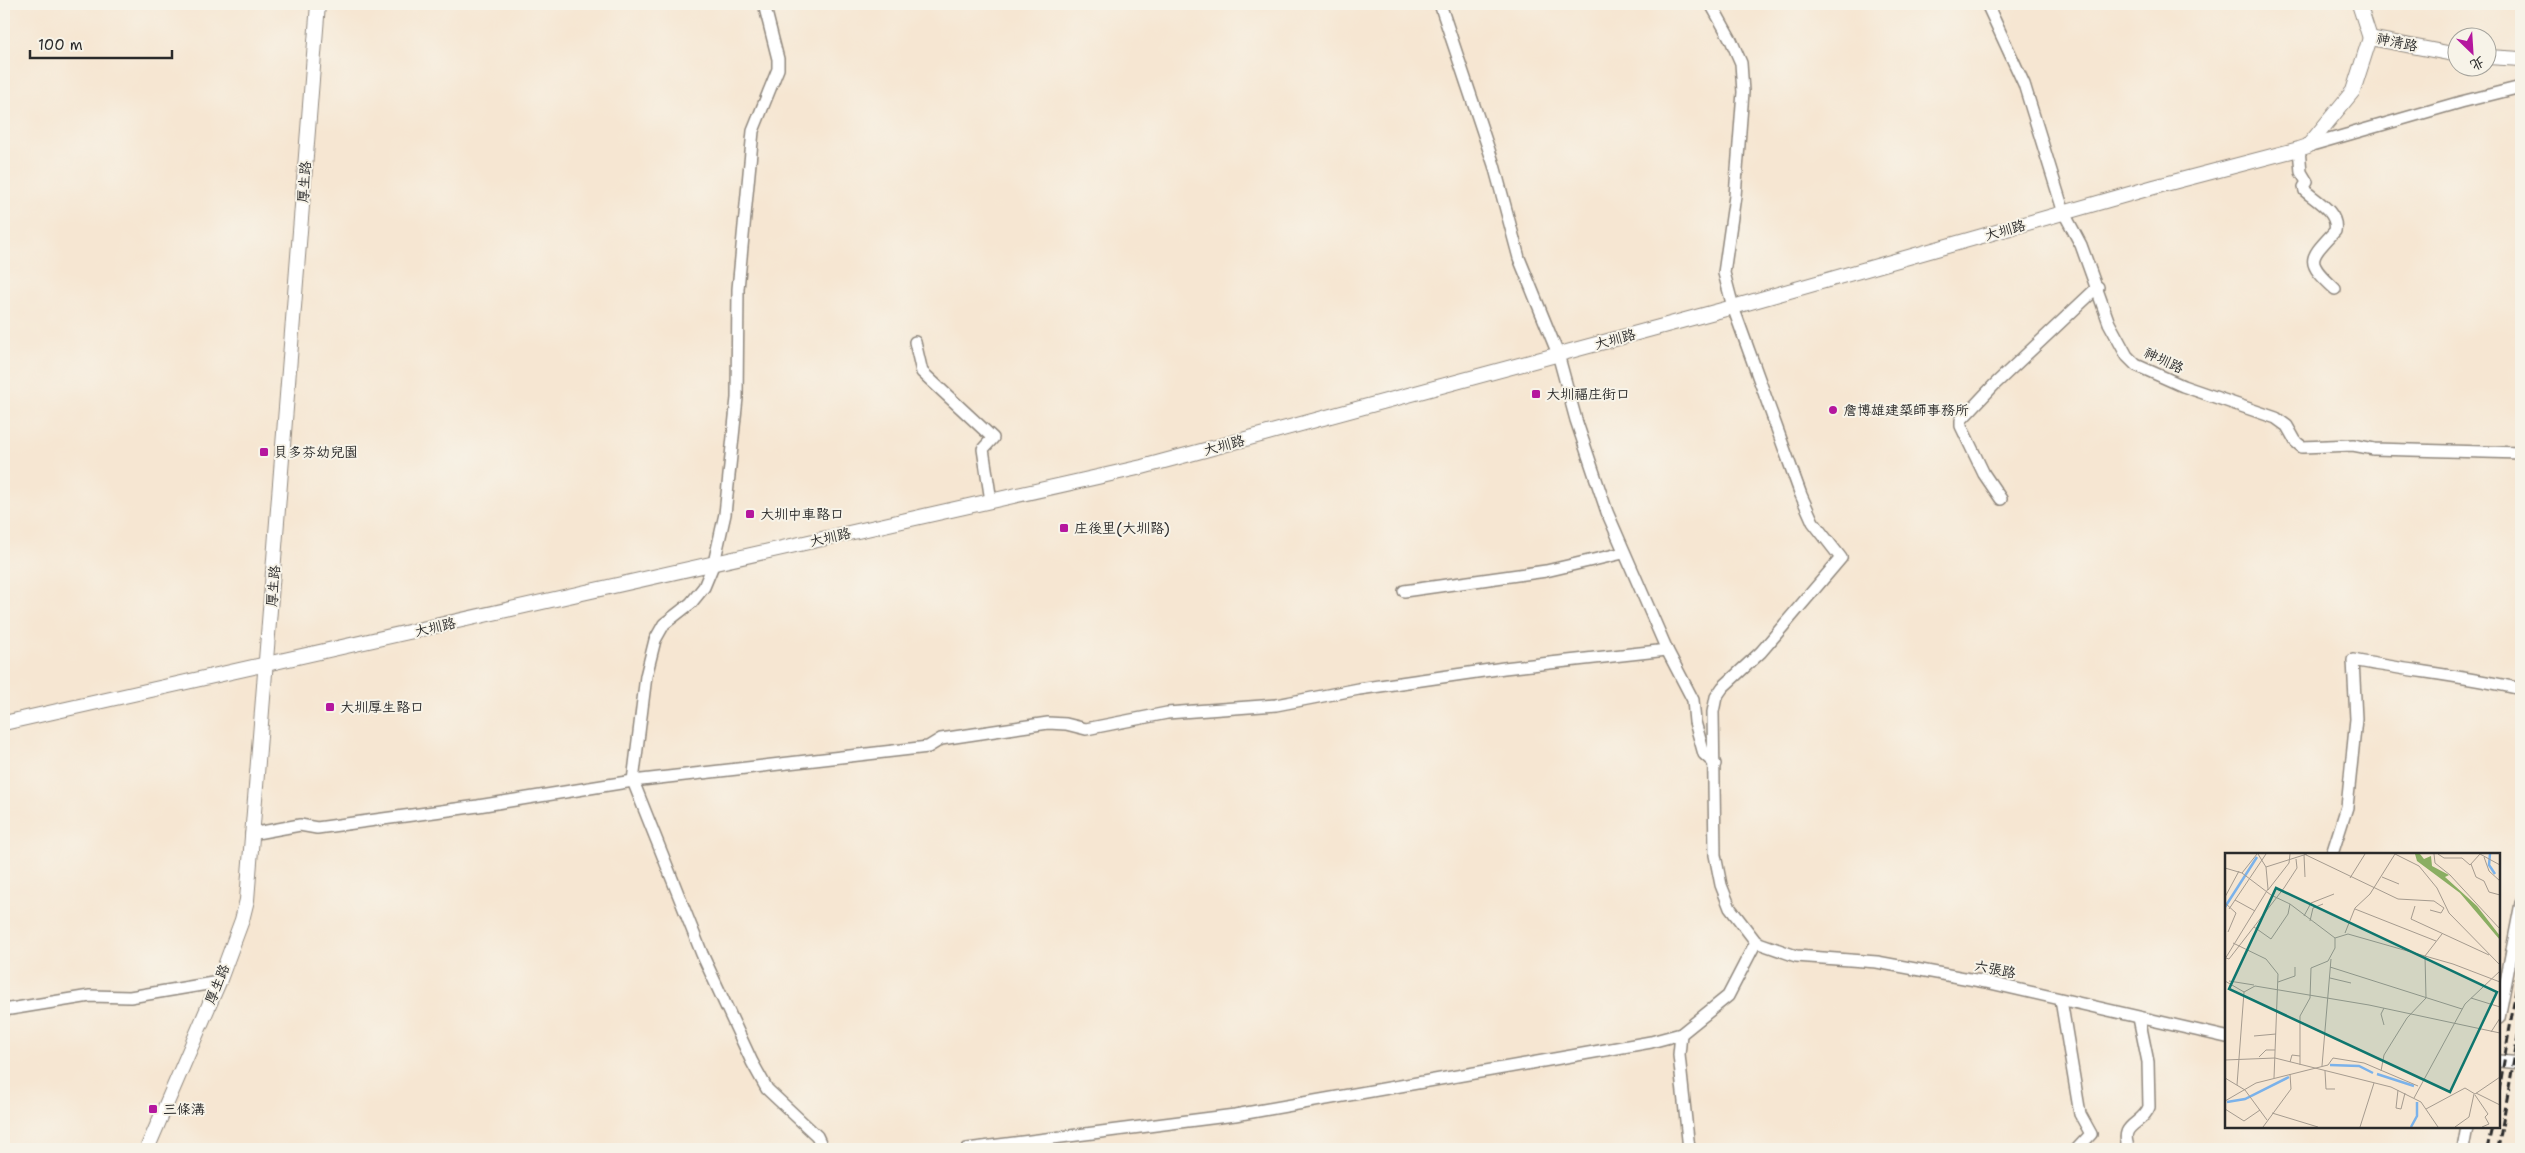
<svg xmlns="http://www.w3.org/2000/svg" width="2525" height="1153" viewBox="0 0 2525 1153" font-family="'Shantell Sans','LXGW WenKai TC',sans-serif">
  <rect width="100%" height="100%" fill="#f7f3e8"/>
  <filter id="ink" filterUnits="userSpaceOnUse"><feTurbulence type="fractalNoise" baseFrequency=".02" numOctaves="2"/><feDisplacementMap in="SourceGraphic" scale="10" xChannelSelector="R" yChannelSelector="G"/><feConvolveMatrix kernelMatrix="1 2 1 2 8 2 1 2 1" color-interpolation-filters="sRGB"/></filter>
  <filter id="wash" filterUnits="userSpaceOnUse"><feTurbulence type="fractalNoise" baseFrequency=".0096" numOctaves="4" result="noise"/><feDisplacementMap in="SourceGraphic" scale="20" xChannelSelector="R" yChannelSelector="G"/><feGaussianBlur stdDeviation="1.12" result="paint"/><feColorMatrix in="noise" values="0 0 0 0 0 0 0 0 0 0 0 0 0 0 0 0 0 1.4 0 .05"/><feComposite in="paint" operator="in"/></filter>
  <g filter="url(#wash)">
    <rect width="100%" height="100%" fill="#f6e6d2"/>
  </g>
  <g filter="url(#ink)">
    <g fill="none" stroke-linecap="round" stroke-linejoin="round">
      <defs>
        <g id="minor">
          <polyline points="764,4 778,59 778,69 753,131 738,289 737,398 725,514 714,563 704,587 691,603 664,624 655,640 646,676 633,781 702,954 752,1062 767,1089 817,1136 823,1149"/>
          <polyline points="1440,4 1494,165 1519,258 1558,354 1576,420 1607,512 1667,650 1693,700 1695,722 1704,754 1715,764"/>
          <polyline points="1711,4 1731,40 1741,63 1743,92 1735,196 1724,273 1733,307 1801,495 1813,522 1841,558 1761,652 1723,687 1716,697 1713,712 1715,855 1721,885 1730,908 1756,942 1796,956 1877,962 1986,982 2226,1037"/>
          <polyline points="1987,4 2024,84 2064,213 2081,245 2109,323 2127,356 2136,365 2183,386 2276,418 2287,426 2296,442 2302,447 2353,445 2374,449 2521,453"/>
          <polyline points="2308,146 2461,102 2521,87"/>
          <path d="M2299 149 2301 172 2307 182 2304 187 2305 191C2317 201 2339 213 2335 231 2308 260 2305 261 2335 289"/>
          <polyline points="915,342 922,372 993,438 983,449 991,501"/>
          <polyline points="2001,499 1984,474 1961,426 1961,420 1994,385 2098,287"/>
          <polyline points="1404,591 1546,571 1623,553"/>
          <polyline points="251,834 300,825 317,828 478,806 633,781 928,747 941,739 1048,723 1066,724 1086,729 1167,713 1276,705 1359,689 1504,668 1667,650"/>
          <path d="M2332 854 2347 807 2356 719 2353 660C2409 671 2466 676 2521 689"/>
          <polyline points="2061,1000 2080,1114 2091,1134 2077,1149"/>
          <polyline points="4,1010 90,996 130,997 219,982"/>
          <polyline points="2499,1018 2521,903"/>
          <polyline points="1681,1034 1679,1055 1689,1149"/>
          <polyline points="2499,1061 2521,1063"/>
          <polyline points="967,1149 1235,1115 1651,1042 1681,1034 1728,996 1756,942"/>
          <path d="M2129 1149C2118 1123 2142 1126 2149 1107L2148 1062 2139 1018"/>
          <polyline points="2463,1149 2467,1127"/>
        </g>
        <g id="tertiary">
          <polyline points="2359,4 2370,38"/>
          <polyline points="2370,38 2458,55"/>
          <polyline points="2488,57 2521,59"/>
          <polyline points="4,723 1142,467 1733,307 2154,187 2299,149 2308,146 2353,91 2370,38"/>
          <polyline points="147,1149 219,982 242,920 247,900 318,4"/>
        </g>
      </defs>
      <use href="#minor" stroke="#90887e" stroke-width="14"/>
      <use href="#tertiary" stroke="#90887e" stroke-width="16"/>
      <use href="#minor" stroke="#fff" stroke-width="11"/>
      <use href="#tertiary" stroke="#fff" stroke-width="14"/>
      <g stroke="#2b2b2b" stroke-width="3" stroke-dasharray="8 4" stroke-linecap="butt">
        <polyline points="2499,1091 2521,961"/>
        <polyline points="2487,1149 2492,1127"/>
        <polyline points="2498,1149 2521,1020"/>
      </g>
    </g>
  </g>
  <g fill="#b5179e" stroke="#f7f3e8" stroke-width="2">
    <rect x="1531" y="389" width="10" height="10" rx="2.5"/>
    <circle cx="1833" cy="410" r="5"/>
    <rect x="259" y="447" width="10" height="10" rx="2.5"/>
    <rect x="745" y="509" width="10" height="10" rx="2.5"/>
    <rect x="1059" y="523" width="10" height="10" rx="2.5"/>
    <rect x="325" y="702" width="10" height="10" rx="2.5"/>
    <rect x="148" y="1104" width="10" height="10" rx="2.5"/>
  </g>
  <g text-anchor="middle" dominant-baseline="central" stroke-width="4" stroke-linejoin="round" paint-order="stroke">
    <g font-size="14" fill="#2b2b2b" stroke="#f7f3e8">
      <text transform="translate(2397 42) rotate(12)">神清路</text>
      <text transform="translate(304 182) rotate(-86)">厚生路</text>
      <text transform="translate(2005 230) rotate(-16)">大圳路</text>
      <text transform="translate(1615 339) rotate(-15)">大圳路</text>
      <text transform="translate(2164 360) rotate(25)">神圳路</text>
      <text transform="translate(1224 445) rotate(-15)">大圳路</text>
      <text transform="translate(830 537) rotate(-13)">大圳路</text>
      <text transform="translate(273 586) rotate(-85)">厚生路</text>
      <text transform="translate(435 627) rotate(-13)">大圳路</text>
      <text transform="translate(1995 969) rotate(11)">六張路</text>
      <text transform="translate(217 984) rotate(-68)">厚生路</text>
    </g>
    <g font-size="14" fill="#2b2b2b" stroke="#f7f3e8" text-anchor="start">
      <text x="1546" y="394">大圳福庄街口</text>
      <text x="1843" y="410">詹博雄建築師事務所</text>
      <text x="274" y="452">貝多芬幼兒園</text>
      <text x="760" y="514">大圳中車路口</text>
      <text x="1074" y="528">庄後里(大圳路)</text>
      <text x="340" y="707">大圳厚生路口</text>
      <text x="163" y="1109">三條溝</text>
    </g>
  </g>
  <g transform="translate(2225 853)">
    <rect width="275" height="275" fill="#f6e6d2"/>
    <path d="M190 1H195L199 6 206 3 207 13 224 22 220 24 252 53 275 83V87L235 40 192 8Z" fill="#8aae62"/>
    <path fill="none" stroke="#7bb2ea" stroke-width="2.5" d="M265 1 264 12 270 21M0 54 32 4M105 212 134 213 148 220M152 221 189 233M2 249 20 246 64 224M186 274 192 263V249"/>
    <path fill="none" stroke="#a59b8f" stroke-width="1" d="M79 1 173 46 209 48 219 55M170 1 194 13 212 35 224 60 275 112M209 1 210 10 225 22 275 76M213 1 219 5H237L245 12 255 1M255 1 275 12M79 2 80 24M259 4 264 18 275 28M246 11 251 24 259 28 264 39 275 42M41 14 82 1M0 15 17 20 46 42 65 51 110 85M17 20 32 1M157 24 174 31M125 25 140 1M43 37 64 10 65 1M0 44 14 18M10 47 30 58M0 50 11 60 3 79M190 53 186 66 264 102M4 56 41 1M130 56 211 88M205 57 216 60 219 55M79 63 86 50 109 41M85 68 88 55 98 51M29 74 46 86 63 61 65 51M120 80 130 55 145 41 170 1M110 85 123 81 228 111 275 129M8 90 41 106 53 121 49 225M1 105 4 106 59 35 72 15 71 6M0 106 43 36 41 14 33 1M105 114 237 156M105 125 126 130M0 128 19 139M4 128 29 132M53 129 70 123V114M19 139 30 133 144 152 275 180M246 145 275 154M159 155 156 161 159 172M266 179 275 165M29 183 51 181M34 204 41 197H50M0 207 50 205 166 234 196 249 213 274M65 209 67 202 75 203M75 212V163L85 145 86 115 103 108 110 95V85M97 213 106 106M100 218 101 236H110M156 218 159 202 182 165 201 145 200 103 217 81M0 225 20 237 42 267M12 232 19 139M173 237 171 255 176 256 180 240M251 240 275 252M250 242 263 261 260 264 264 271 257 274M189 245 240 151 275 118M0 248 31 230 103 212 108 205 139 210 193 233M0 256 19 268 35 257M201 256 240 235 250 241 275 224M47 260 93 274M38 274 66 236 65 221M135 274 149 230M230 274 244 264 249 241"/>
    <path fill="#0f766e" fill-opacity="0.15" stroke="#0f766e" stroke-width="2.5" d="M51 35 272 139 225 239 4 136Z"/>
    <rect width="275" height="275" fill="none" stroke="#2b2b2b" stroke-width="2.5"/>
  </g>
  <rect width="2525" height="1153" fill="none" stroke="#f7f3e8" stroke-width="20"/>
  <g transform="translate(2472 52) rotate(155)"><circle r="24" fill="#f7f3e8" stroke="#a5a39c"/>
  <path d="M0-4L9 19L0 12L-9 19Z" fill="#b5179e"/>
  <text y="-8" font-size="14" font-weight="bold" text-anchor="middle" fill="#2b2b2b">北</text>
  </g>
  <path d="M30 50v8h142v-8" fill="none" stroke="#2b2b2b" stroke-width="2.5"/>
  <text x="38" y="50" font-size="15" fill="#2b2b2b" stroke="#f7f3e8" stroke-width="4" paint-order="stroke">100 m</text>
</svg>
